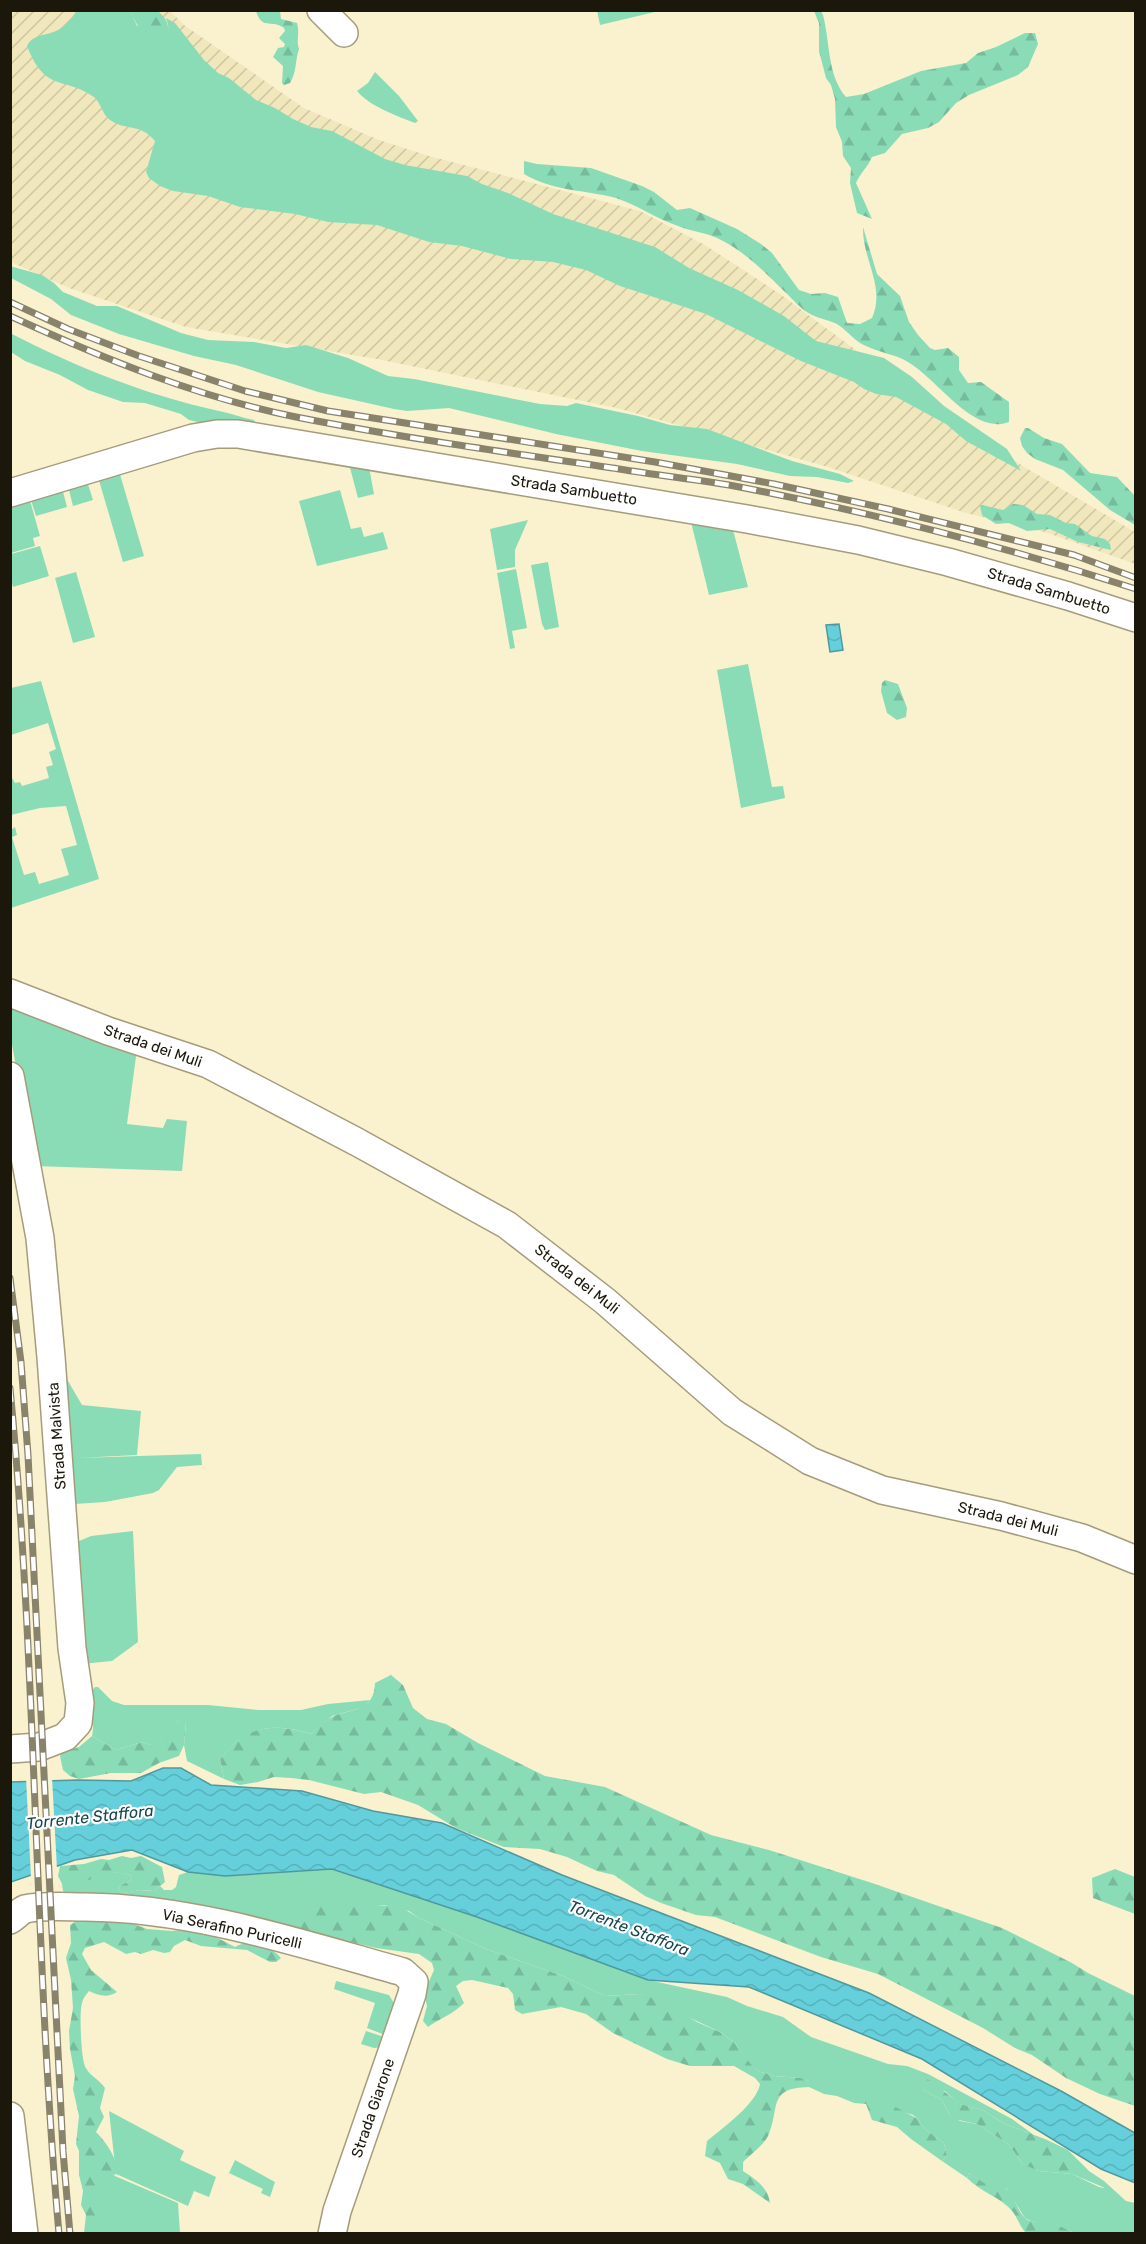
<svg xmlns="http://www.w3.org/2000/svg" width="1146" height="2244" viewBox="0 0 1146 2244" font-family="Rubik,sans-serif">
  <defs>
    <pattern id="industrial-furrows" width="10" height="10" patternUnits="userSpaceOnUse" patternTransform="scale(1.5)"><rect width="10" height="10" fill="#f1e7bd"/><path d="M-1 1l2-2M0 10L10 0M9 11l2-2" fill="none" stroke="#cec5a1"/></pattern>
    <pattern id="forest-firs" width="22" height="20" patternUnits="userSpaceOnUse" patternTransform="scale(1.5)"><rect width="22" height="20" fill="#8adcb7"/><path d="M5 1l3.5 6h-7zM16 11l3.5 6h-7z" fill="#76bc9c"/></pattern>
    <pattern id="water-waves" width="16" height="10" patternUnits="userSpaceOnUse" patternTransform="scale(1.5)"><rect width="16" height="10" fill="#65d0db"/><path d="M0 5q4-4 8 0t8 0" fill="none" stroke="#57b2bb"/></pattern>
  </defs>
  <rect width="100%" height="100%" fill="#faf1cf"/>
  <polygon fill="url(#industrial-furrows)" points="11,11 170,11 184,25 304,108 379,140 429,156 640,211 705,245 780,294 972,436 1135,532 1135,564 1048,533 966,513 828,467 617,408 377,359 186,327 69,288 11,262"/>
  <g fill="#8adcb7">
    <polygon points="597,10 659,10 659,11 600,25"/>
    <path d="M76 11H130L137 26 169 28 166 18 175 23 204 60 218 73 229 78 256 100 275 108 293 119 311 127 332 131 385 159 405 165 467 176 482 184 508 193 553 214 655 247 689 268 738 290 784 316 816 341 884 358 912 377 944 406 1007 449 1021 471 966 441 946 424 896 397 876 394 864 389 854 382 801 361 706 314 620 286 586 270 553 262 511 259 462 246 429 242 377 225 328 222 295 214 240 207 208 196 173 191 160 186 149 178 146 172 155 141C141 123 125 131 110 120 102 114 101 103 94 97 64 76 45 93 27 46 33 34 45 36 56 31 64 28 73 18 76 11Z"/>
    <path d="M375 72 399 96 418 121 415 123C395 115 371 107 357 91L368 83Z"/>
    <polygon points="10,266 42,275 54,283 63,292 97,306 117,306 181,333 208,340 254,342 286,348 306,345 348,358 388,376 414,379 540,404 567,406 576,403 638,416 670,425 707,429 792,461 840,474 854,481 848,483 817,477 790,476 737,464 642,451 556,434 449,408 407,411 394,409 318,392 236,365 194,356 119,334 71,315 51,299 11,278"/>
    <path d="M10 333C76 367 146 395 219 411 231 413 242 418 254 420L256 426 198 422 189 420 181 414 145 403 123 402 88 390 60 375 25 361 11 352Z"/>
    <polygon points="349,464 369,467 374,494 358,498"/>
    <polygon points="119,471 144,556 123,562 98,477"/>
    <polygon points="87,481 93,500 73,506 68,486"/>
    <polygon points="62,488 67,507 36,516 30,497"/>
    <polygon points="340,490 351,529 361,527 364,537 383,532 388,549 317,566 299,501"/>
    <polygon points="29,497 40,536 33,538 35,546 11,553 11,503"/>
    <polygon points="690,518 732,526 748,587 709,595"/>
    <polygon points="528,520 515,550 515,567 497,570 490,529"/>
    <polygon points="40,546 49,576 13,587 11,578 11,554"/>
    <polygon points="548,562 559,627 545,630 542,624 531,565"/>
    <polygon points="516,569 527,628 512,631 515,648 510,649 497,573"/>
    <polygon points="76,572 95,637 73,643 55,578"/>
    <polygon points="748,664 772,787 783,786 785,798 741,808 717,670"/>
    <polygon points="41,681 99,879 11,908 11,830 15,827 17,835 12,837 24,875 35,872 39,884 69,875 61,849 77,845 66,806 40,808 11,815 11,776 15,783 20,782 22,786 49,778 46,767 53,765 49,752 56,749 48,723 11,735 11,688"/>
    <polygon points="10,1003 137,1049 127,1124 163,1128 167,1119 187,1121 182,1171 34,1166 11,1039"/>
    <polygon points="60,1381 68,1381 82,1405 141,1411 137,1455 78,1458 201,1454 202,1465 177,1467 159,1490 153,1493 105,1502 75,1504"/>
    <polygon points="133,1531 138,1642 112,1661 80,1664 72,1544 91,1536"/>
    <path d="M95 1687H98L112 1701 124 1705H208L258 1710H301L328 1704 370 1700 364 1707 332 1716 311 1734C272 1722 246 1726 220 1759L224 1779 187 1761 184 1745 186 1722 188 1718 196 1715 178 1720 169 1736 159 1745H151L142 1742 116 1750 92 1736C95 1724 91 1706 91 1692Z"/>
    <path d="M332 1869 472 1915 648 1980 727 1997 747 2006 783 2017 811 2037 888 2064 907 2066 928 2074 1012 2119 1034 2135 1005 2124 982 2110 959 2104 945 2091 922 2089 942 2100 950 2115 960 2121 977 2124 1008 2144 1022 2163 1039 2171 1072 2174 1099 2187 1104 2188V2181L1126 2201 1135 2203V2233H1075L1057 2225 1044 2221H1031L1025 2218 1006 2188H990L969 2173 967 2178 942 2161 947 2156 944 2143 925 2129 918 2119 913 2115 853 2096 854 2103 837 2096 824 2094 809 2087V2082L801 2078 774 2076 758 2071 746 2060 736 2044 722 2033 640 1994 605 1996 563 1976 486 1949 417 1917 409 1911 384 1905H358L305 1931 112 1897C101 1892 92 1896 81 1893L80 1885C95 1875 113 1869 130 1875L132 1880 121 1885 118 1889 123 1893 140 1890 154 1891 160 1886 164 1890H172L176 1887 179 1875 188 1872 225 1876Z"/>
    <polygon points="336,1981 389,1995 395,2005 385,2035 367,2028 375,2003 334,1989"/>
    <polygon points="366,2031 384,2037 384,2047 374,2048 361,2044"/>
    <polygon points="109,2111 184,2151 180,2160 216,2177 209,2197 194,2191 188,2206 116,2174"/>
    <polygon points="88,2160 115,2176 178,2203 180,2233 94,2233"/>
    <polygon points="235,2160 275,2182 270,2197 261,2193 263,2189 229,2173"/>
  </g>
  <g fill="url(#forest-firs)">
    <path d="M130 11H158C167 19 169 25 168 37 146 41 138 28 130 11Z"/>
    <path d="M256 11H280L281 19 297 23C300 32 296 39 299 49 295 60 297 72 290 83L284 85 282 83 283 66 273 57 278 48 284 47 285 44 279 38 285 31 284 28C272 19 262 31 256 11Z"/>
    <path d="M814 11H821L823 15C830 41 827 76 846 97L864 94 921 71 966 63 978 53 996 47 1025 33H1035L1038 44 1028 67 1018 75 969 95 956 103 939 122 928 128 902 134 885 153 872 157C868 167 860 173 856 183L872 219 857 213 850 183 851 168 843 156 842 142 836 127 835 99 831 85 826 78 819 51V23Z"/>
    <path d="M524 161 537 164 591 168 642 186 654 192 677 210 690 208 737 229 761 244 772 253 799 290 811 294 825 293 838 297 847 323 860 324 872 318C886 287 862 259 863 227L877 274 900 296 909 322 918 335 930 348 935 350 948 348 959 357V370L968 383 981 382 1009 402V422C1005 423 1000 425 996 424 965 423 934 377 908 362 895 354 880 353 866 346 854 341 848 331 837 324 829 320 820 319 812 315 801 310 793 299 784 291 765 272 742 249 717 238 704 232 690 231 678 226 657 219 637 205 616 198 585 190 552 191 524 174Z"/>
    <polygon points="1025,428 1028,428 1044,438 1062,444 1090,473 1117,477 1135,496 1135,525 1110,510 1063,470 1035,459 1027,453 1022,446 1020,438"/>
    <polygon points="1013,504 1023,505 1037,514 1050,515 1066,523 1075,524 1092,536 1105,539 1110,544 1111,550 1078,542 1050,529 1027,531 1009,523 996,524 982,515 980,506 982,505 1003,510"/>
    <polygon points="885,680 898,684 907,708 906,717 897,720 887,713 881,691 882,683"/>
    <path d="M391 1675 403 1685 413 1708 427 1719 446 1724 478 1743 545 1776 605 1787 711 1835 769 1850 872 1883 1002 1928 1072 1963 1088 1973 1135 1996V2106L1100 2094 1066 2078 1032 2055 1015 2048 983 2028 878 1974 821 1957 715 1917 696 1915 661 1903 645 1896 614 1875 597 1871 567 1857 540 1849 504 1847 456 1828 418 1805 381 1792 364 1794 309 1780 291 1778 274 1777 258 1782 240 1785 224 1779 220 1759C246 1726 271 1722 311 1734 318 1728 326 1719 334 1716 354 1708 374 1711 375 1683Z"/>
    <path d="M195 1708 200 1712 186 1722 184 1745 179 1756 159 1763 141 1773H111L79 1779 70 1776 63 1770 60 1756 62 1752 79 1747 92 1736 116 1750 142 1742 151 1745H159C174 1731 175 1716 195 1708Z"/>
    <path d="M122 1856 131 1858 141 1856 162 1867 165 1882 154 1891 141 1890 123 1893 118 1889 121 1885 132 1880 130 1875C114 1869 94 1876 81 1885V1893L69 1894 63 1891 62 1884 58 1876 60 1866 84 1864 101 1859 109 1860Z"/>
    <polygon points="1115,1869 1135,1877 1135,1914 1093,1898 1092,1878"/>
    <path d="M330 1901 401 1907 417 1917 486 1949 563 1976 605 1996 640 1994 665 2002 697 2022 722 2033 736 2044 746 2059 758 2071 774 2076 801 2078 809 2082V2087C768 2088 780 2106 769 2134 765 2144 751 2154 743 2162V2171C755 2179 768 2187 770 2203L743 2184 728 2179 720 2163 705 2156 707 2141C723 2128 757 2103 760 2084L755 2078 734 2066H690L667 2059 613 2033 586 2014 561 2007 522 2014 515 2010 513 1994 508 1988 472 1980 463 1981 456 1986 464 2003C455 2013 439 2019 428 2027L423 2021 427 2006 424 1993 434 1970 432 1963 419 1954 376 1948 305 1931 298 1925 297 1917 299 1909 306 1905Z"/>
    <path d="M80 1919 123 1920 147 1929 172 1931 190 1929 208 1933 235 1947C247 1939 272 1946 281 1958L276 1962H270L247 1950 201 1946 185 1940 174 1946 170 1952 164 1953 153 1950 141 1954 135 1952 126 1954 104 1942 85 1948 82 1954 91 1970 117 1992C107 1998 100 1996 89 1991 86 1995 83 1998 82 2003 79 2012 81 2062 86 2068 90 2076 100 2080 105 2088L100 2108 104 2117 96 2132C103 2139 110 2148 114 2158 116 2163 116 2167 119 2172L114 2175 106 2174 97 2186 95 2213 100 2219 102 2233H84L86 2215 81 2205 83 2191 79 2175V2151L76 2144 79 2116 73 2089 75 2076 70 2049 69 2031 73 2008 71 1980 66 1958 71 1943 70 1925Z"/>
    <polygon points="918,2078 930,2080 960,2104 982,2110 1005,2124 1045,2139 1068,2150 1089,2171 1104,2181 1105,2188 1072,2174 1039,2171 1027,2166 1022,2163 1008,2144 977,2124 954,2119 950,2115 942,2100 922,2089 917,2083"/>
    <polygon points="869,2093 918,2119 925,2129 944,2143 947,2156 942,2161 911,2139 897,2127 872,2120 866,2104 854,2103 852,2096"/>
    <path d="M969 2173 990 2187 1001 2185C1014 2192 1016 2210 1026 2219 1032 2223 1038 2220 1045 2221 1056 2223 1065 2229 1075 2233H1026C1020 2227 1018 2219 1013 2212 1001 2197 980 2192 967 2178Z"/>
  </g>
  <g fill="url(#water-waves)" stroke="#4f999d" stroke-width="1.5">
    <polygon points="839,624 843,650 830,652 826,625"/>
    <polygon points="163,1768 181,1768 211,1785 302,1791 373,1811 442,1823 562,1875 869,1993 1061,2091 1135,2133 1135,2183 1101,2169 922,2059 749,1987 648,1980 477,1917 332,1869 225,1876 188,1872 132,1850 75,1860 11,1882 10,1782 78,1780 131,1781"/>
  </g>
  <polygon fill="#faf1cf" points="26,1777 52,1777 57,1869 31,1878"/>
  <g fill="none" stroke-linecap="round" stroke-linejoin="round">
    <defs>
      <g id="minor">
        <polyline points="321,10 344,33"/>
        <polyline points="10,493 193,438 217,434 238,434 747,519 858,540 948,562 1068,596 1136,618"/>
        <polyline points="10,993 108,1031 208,1064 357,1142 507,1225 605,1301 732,1412 810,1461 882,1490 1001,1516 1082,1538 1136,1560"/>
        <polyline points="10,1076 40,1238 51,1357 72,1648 80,1703 78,1723 65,1737 39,1747 10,1749"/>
        <path d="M10 1920C15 1917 20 1911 25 1909 43 1905 66 1907 85 1907 194 1908 299 1943 403 1972L414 1982 412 1994 337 2211 332 2234"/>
        <polyline points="10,2116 24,2234"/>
      </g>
    </defs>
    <use href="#minor" stroke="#a49c7c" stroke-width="30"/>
    <use href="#minor" stroke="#fff" stroke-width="27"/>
    <defs>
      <g id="rail">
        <polyline points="10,302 68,329 139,356 245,391 328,411 655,462 774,484 888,509 1074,555 1136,578"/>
        <path d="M10 316C102 358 197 397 296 417 403 438 511 453 619 469 655 475 692 479 729 485 866 511 1003 546 1136 589"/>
        <polyline points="10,1278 21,1362 28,1455 63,2151 70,2234"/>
        <path d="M10 1388C37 1669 34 1952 59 2234"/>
      </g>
    </defs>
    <use href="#rail" stroke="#89836c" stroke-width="7"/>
    <use href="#rail" stroke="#fefefe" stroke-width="4.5" stroke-dasharray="14" stroke-linecap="butt"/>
  </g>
  <g text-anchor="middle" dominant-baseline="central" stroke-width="4.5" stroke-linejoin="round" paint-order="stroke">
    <g font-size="15" fill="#1b180b" stroke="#fefefe">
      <text transform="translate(574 490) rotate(9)">Strada Sambuetto</text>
      <text transform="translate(1049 591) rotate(17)">Strada Sambuetto</text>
      <text transform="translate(153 1046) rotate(19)">Strada dei Muli</text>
      <text transform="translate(577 1279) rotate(38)">Strada dei Muli</text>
      <text transform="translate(57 1436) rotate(-94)">Strada Malvista</text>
      <text transform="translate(1008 1519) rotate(14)">Strada dei Muli</text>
      <text transform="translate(232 1929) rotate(12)">Via Serafino Puricelli</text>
      <text transform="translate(373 2108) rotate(-71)">Strada Giarone</text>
    </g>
    <g font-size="16" font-style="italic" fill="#16474c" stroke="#fefefe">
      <text transform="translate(90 1817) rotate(-6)">Torrente Staffora</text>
      <text transform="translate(629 1928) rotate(21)">Torrente Staffora</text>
    </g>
  </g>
  <rect width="1146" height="2244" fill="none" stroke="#1b180b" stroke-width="24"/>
</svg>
